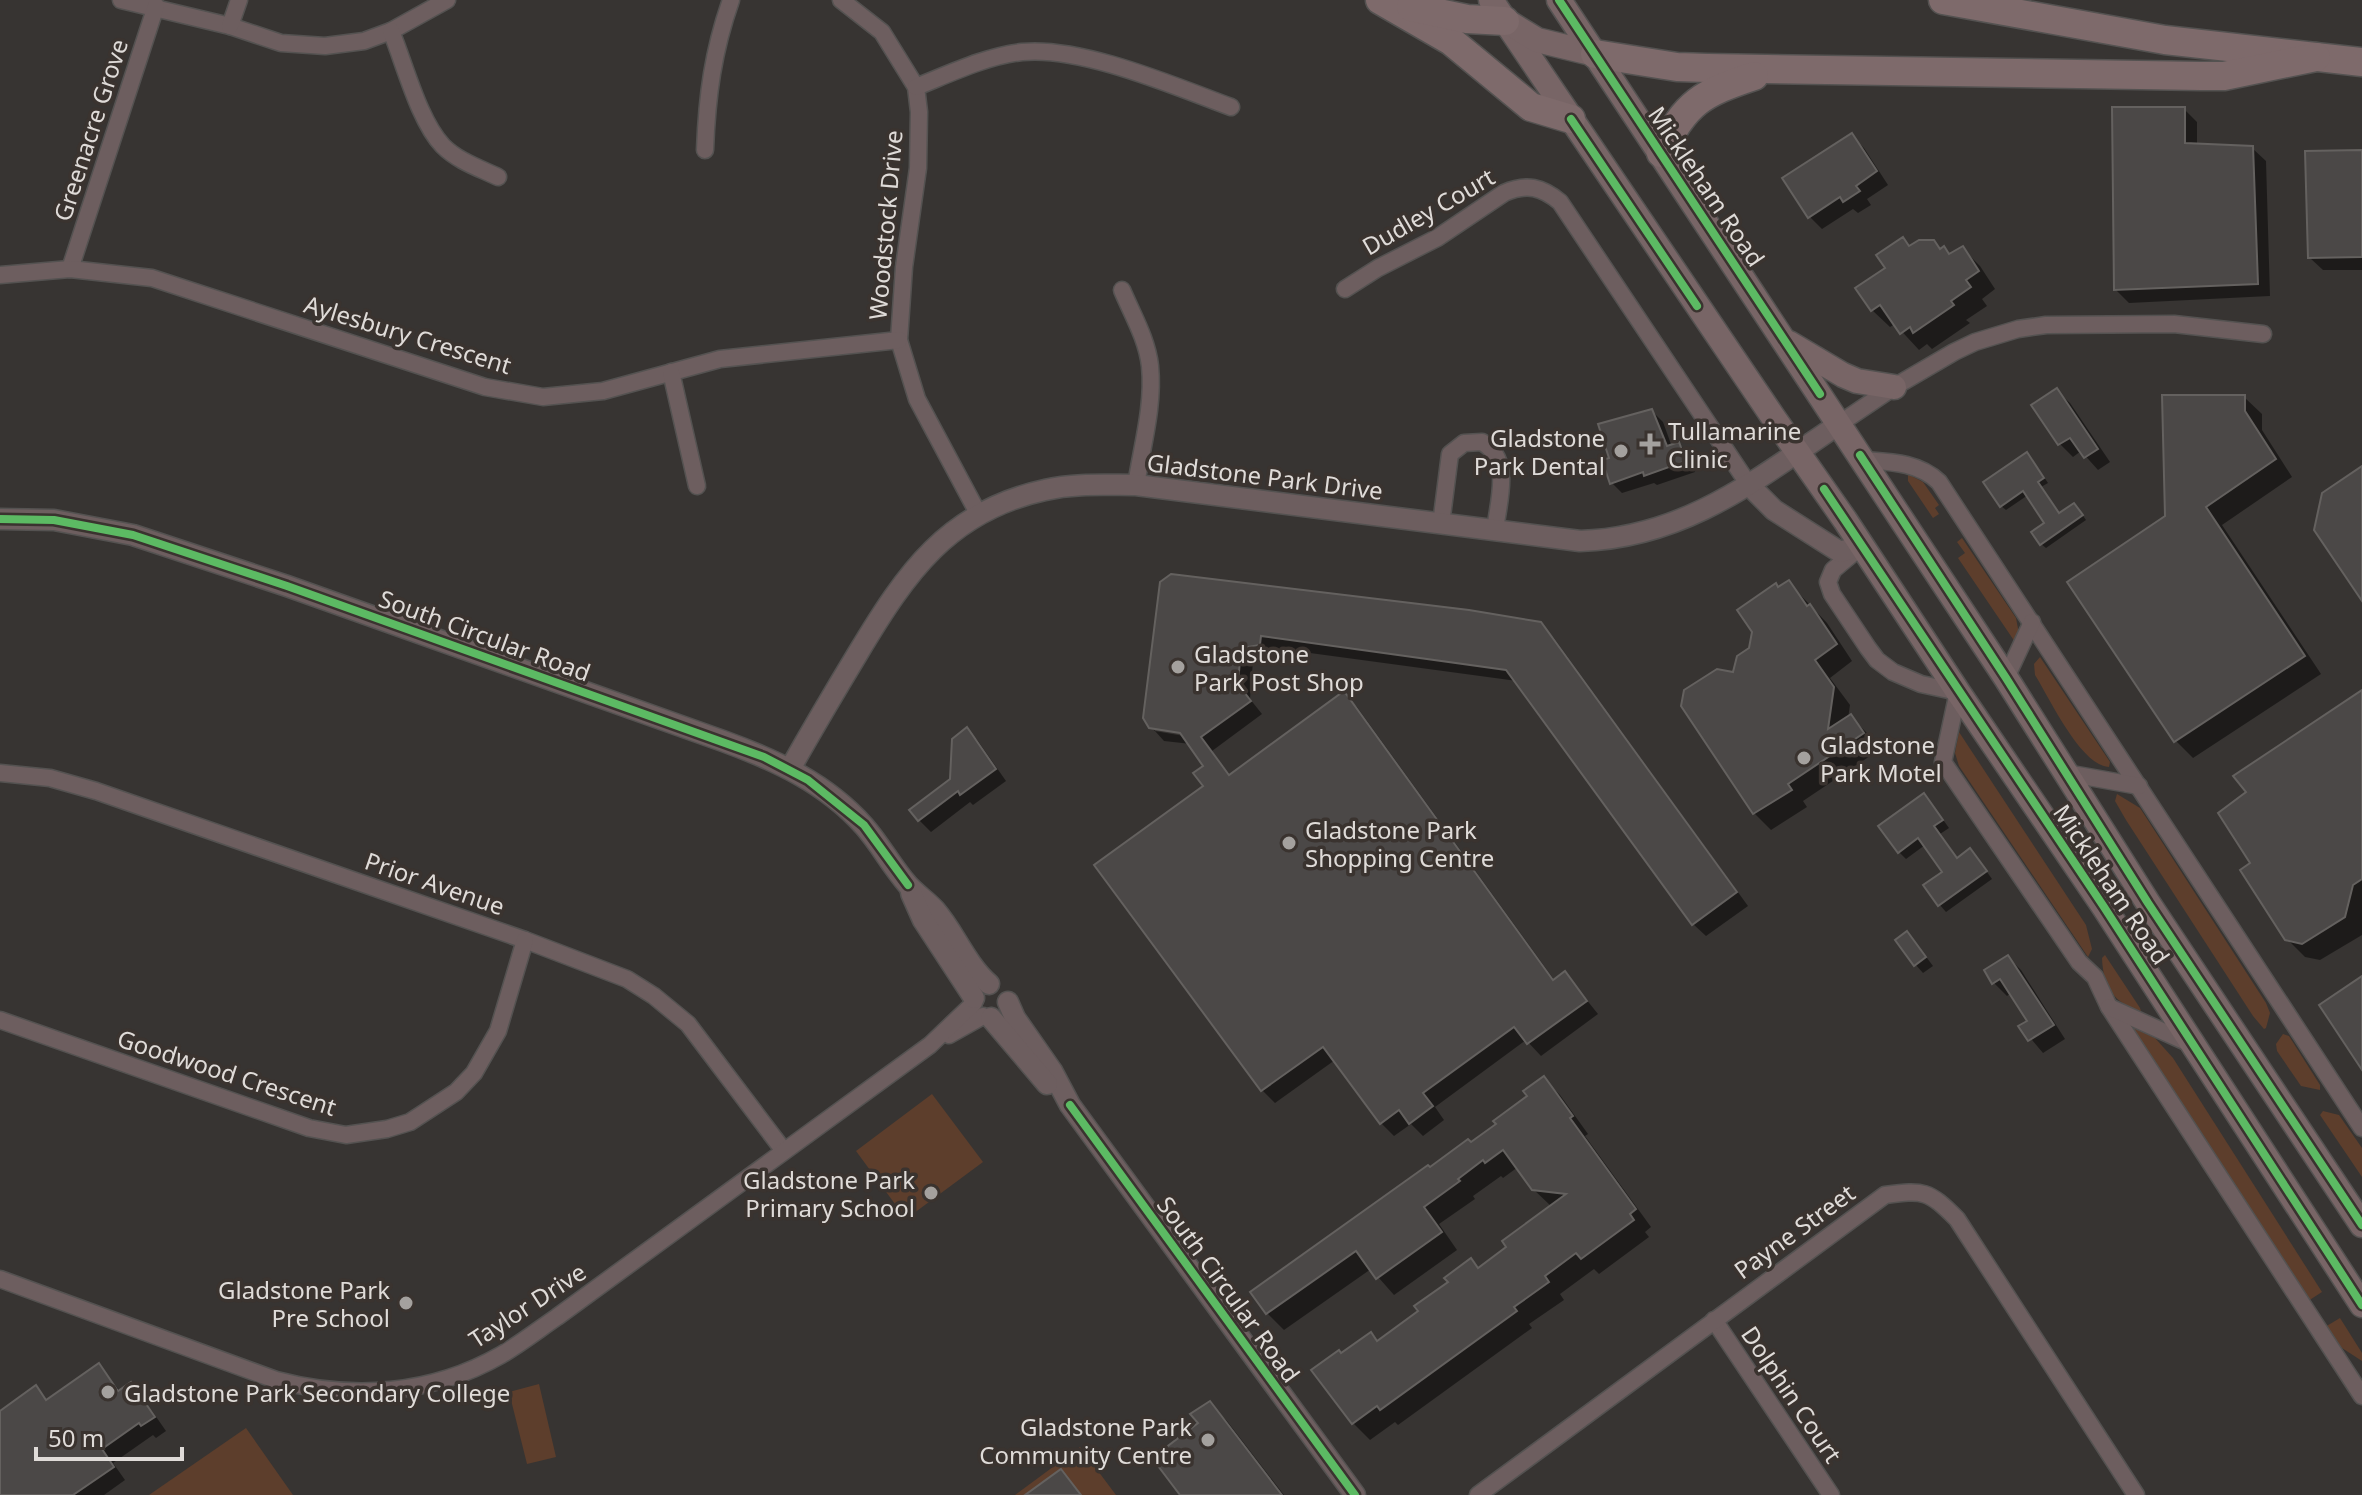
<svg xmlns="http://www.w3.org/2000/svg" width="2362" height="1495" viewBox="0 0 2362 1495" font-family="'Noto Sans',sans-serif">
  <rect width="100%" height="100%" fill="#373432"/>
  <g fill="#5d3e2c">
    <polygon points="1908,474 1923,482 1939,505 1935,508 1939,514 1933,518 1908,481"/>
    <polygon points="1962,538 2016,618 2019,634 2015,642 1958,558 1965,553 1957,542"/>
    <path d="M2040 657 2110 762 2109 767C2081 766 2050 699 2035 675L2034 664Z"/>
    <polygon points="1959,732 2086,925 2092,949 2088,957 1959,766 1955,753"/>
    <polygon points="2117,794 2140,808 2266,1003 2270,1013 2266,1028 2264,1029 2253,1016 2126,820 2115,801"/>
    <path d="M2105 955 2140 1008 2141 1011C2113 1004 2103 985 2102 958Z"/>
    <polygon points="2131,1027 2155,1038 2173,1058 2322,1292 2308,1301"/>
    <polygon points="2283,1034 2289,1036 2320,1085 2320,1090 2301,1086 2277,1051 2276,1044"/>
    <polygon points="932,1094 983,1162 906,1219 856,1151"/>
    <polygon points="2323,1111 2339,1115 2362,1148 2362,1177 2320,1115"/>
    <polygon points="2340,1318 2362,1353 2362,1361 2342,1348 2325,1327"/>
    <polygon points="539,1384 556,1457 527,1464 509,1392"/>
    <polygon points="246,1428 293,1495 149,1495"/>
    <polygon points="1080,1447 1116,1495 1015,1495"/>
  </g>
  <g fill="#0007">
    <polygon points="2184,109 2197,122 2197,146 2252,148 2266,161 2270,296 2129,303 2116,290"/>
    <polygon points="1852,136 1864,148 1888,185 1867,199 1871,205 1858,213 1853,209 1822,229 1809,216"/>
    <polygon points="2362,152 2362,270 2323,270 2310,258"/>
    <polygon points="1933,242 1950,256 1962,248 1980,266 1995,289 1982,299 1987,306 1966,320 1970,323 1932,349 1927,344 1919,350 1895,324 1890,327 1872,310 1887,268 1910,247"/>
    <polygon points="2057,391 2070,403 2110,462 2098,470 2081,451 2073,457 2060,444 2034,406"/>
    <polygon points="2244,397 2262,414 2262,430 2292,477 2222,525 2321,674 2193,758 2176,741 2070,583 2167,517"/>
    <polygon points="1652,411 1663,422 1672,447 1679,444 1690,455 1695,472 1657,485 1654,483 1622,493 1611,482 1611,459"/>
    <polygon points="2032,459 2048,483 2041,487 2060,515 2079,510 2086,520 2046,548 2041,544 2047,524 2028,495 2006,510 2001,506"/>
    <polygon points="1162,583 1540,624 1554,638 1748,906 1706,936 1693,924 1517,681 1273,648 1272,658 1253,661 1250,699 1262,714 1212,751 1231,776 1344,694 1357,707 1555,981 1565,973 1598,1014 1541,1056 1526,1040 1435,1107 1444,1120 1423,1136 1411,1124 1394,1136 1381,1123 1335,1060 1275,1103 1262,1090 1097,865 1205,787 1206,766 1191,744 1164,741 1155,731 1190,737 1190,733 1155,727 1155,731 1151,727"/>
    <polygon points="1789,583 1827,623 1852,661 1830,678 1850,705 1848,719 1851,717 1867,733 1879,750 1803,801 1807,807 1771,830 1754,813 1684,705 1735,675 1751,649 1779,589"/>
    <polygon points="2362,692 2362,935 2320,960 2305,957 2287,939 2252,864 2249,793"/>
    <polygon points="967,729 978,741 1006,781 973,805 970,802 931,832 919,820 952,780"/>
    <polygon points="1931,803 1949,828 1940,834 1958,859 1977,858 1992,879 1946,912 1939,904 1944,872 1925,845 1906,859 1899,852"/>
    <polygon points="1915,942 1933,966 1923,973 1915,964"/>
    <polygon points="2008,957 2021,970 2065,1039 2043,1053 2021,1027 2030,1021 2011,993 2007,996 1994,983 1987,970"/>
    <polygon points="1544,1079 1560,1095 1588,1134 1585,1136 1651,1227 1645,1232 1649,1237 1599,1274 1594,1269 1560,1294 1564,1300 1529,1324 1532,1328 1398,1425 1395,1422 1370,1440 1353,1423 1341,1355 1378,1342 1509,1247 1552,1207 1533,1189 1518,1167 1503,1178 1501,1176 1473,1196 1475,1199 1439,1224 1457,1250 1394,1295 1371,1269 1284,1330 1267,1313 1430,1170 1498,1124 1530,1097"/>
    <polygon points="99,1366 121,1392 131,1385 143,1398 166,1431 156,1438 153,1435 113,1463 125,1480 104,1495 5,1495 0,1488 0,1413 36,1388 48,1401"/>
    <polygon points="1209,1403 1227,1421 1284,1495 1182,1495 1201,1423"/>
  </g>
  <g fill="#4b4847" stroke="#64615f" stroke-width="2">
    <polygon points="2112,107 2185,107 2185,143 2253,146 2258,284 2114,290"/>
    <polygon points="1852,133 1877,171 1856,186 1860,191 1843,202 1840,197 1808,218 1782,178"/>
    <polygon points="2362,150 2362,257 2308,258 2305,151"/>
    <polygon points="1903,237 1909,246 1919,240 1934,240 1940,249 1944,246 1949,254 1963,246 1979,271 1966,280 1971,287 1951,301 1954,305 1913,333 1910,327 1900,334 1880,305 1871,311 1855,288 1885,268 1876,255"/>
    <polygon points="2057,388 2098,449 2084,458 2070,438 2058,445 2031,405"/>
    <polygon points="2162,395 2245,395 2245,411 2276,459 2206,507 2305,656 2174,742 2067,582 2165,516"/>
    <polygon points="1652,409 1667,446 1679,442 1686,461 1644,476 1643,472 1610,484 1602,460 1609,458 1598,424"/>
    <polygon points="2027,452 2044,478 2038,482 2059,513 2074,503 2083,515 2040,545 2031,532 2044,523 2023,491 2000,507 1983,482"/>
    <polygon points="2362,466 2362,601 2314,530 2322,493"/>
    <polygon points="1171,574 1469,610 1541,622 1737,892 1692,925 1506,670 1261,636 1260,645 1241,648 1238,684 1251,701 1201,737 1229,775 1344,691 1553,980 1565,971 1587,1001 1527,1044 1514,1027 1423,1093 1433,1106 1409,1124 1399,1110 1380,1124 1323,1047 1261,1091 1094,865 1203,786 1193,773 1203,766 1180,733 1149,728 1143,718 1160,582"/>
    <polygon points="1789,580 1807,606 1810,604 1837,644 1815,660 1834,687 1828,729 1851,714 1864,733 1788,784 1792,790 1753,814 1681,706 1684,690 1717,669 1733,672 1737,656 1749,648 1752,632 1737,610 1776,583 1778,587"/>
    <polygon points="2362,690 2362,879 2353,885 2345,917 2302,944 2285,940 2240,870 2250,863 2218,813 2246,792 2233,776"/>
    <polygon points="967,727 996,769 960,795 958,791 918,821 909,810 950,779 952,739"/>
    <polygon points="1924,793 1943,820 1934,826 1957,858 1970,848 1987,871 1938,906 1923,885 1942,872 1918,838 1898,853 1878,826"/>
    <polygon points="1907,931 1926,957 1914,966 1895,940"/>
    <polygon points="2008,955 2054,1025 2028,1041 2018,1026 2027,1021 2000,979 1992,984 1984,970"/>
    <polygon points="2362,976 2362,1070 2319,1005"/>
    <polygon points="1544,1076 1573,1116 1570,1118 1636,1209 1630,1214 1634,1220 1581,1259 1576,1253 1545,1276 1549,1282 1514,1307 1517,1311 1380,1410 1377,1406 1352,1424 1311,1370 1339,1350 1341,1353 1371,1332 1377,1341 1418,1311 1414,1306 1448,1282 1444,1278 1471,1258 1478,1268 1506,1247 1502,1241 1566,1194 1532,1190 1503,1150 1485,1163 1483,1160 1458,1179 1460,1181 1424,1207 1442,1232 1376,1279 1356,1251 1266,1314 1250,1292 1428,1165 1430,1167 1468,1139 1471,1142 1496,1124 1493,1121 1527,1096 1523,1091"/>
    <polygon points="99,1363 118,1391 131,1382 155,1417 141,1426 139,1423 102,1449 114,1467 73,1495 0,1495 0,1411 36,1385 46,1400"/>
    <polygon points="1210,1401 1282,1495 1180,1495 1152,1458 1198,1423 1190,1414"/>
    <polygon points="1061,1469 1081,1495 1025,1495"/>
  </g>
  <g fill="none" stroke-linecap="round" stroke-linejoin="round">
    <defs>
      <g id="minor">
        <polyline points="121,0 230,26 281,43 325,46 364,41 391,31 447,0"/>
        <polyline points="841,0 882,32 916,87 919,112 918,168 904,267 899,340 917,399 979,515"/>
        <polyline points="230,26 239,0"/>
        <path d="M391 31C405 65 419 121 443 146 458 161 479 168 498 177"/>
        <path d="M916 87C949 74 986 56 1022 52 1082 46 1174 86 1231 107"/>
        <path d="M705 150C707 96 713 51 731 0"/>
        <polyline points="70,269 156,6"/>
        <polyline points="0,275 70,269 152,278 485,387 543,397 603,391 720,359 899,340"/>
        <path d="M1345 289 1378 268 1437 238 1504 193C1527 183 1542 187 1560 202L1749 485"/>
        <path d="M1122 290C1132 314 1147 339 1150 366 1154 406 1142 446 1136 485"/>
        <polyline points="671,372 697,486"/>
        <polyline points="1839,424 1894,387 1954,352 1975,342 2018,329 2046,325 2174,324 2263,334"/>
        <path d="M1863 460C1890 462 1918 462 1939 482L2362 1128"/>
        <path d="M1441 524 1450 454 1464 443 1482 442C1513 460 1498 501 1495 531"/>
        <polyline points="1858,549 1833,570 1828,582 1832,594 1868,648 1877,660 1893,672 1921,684 1958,692 1943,762 2079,962 2095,977 2109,1007 2362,1396"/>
        <polyline points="2006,678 2032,622"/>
        <polyline points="0,773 50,778 96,791 525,940 627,979 654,996 688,1024 784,1151"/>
        <polyline points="2066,773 2139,786"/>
        <polyline points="2109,1007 2193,1045"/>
        <polyline points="0,1020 309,1128 346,1135 387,1129 410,1122 456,1092 474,1073 498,1031 525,940"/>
        <polyline points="949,1035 983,1016"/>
        <path d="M0 1279 276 1380C352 1400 431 1395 501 1355 520 1344 538 1330 557 1317L930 1045 974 1003"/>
        <polyline points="1714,1320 1831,1495"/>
        <path d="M1478 1495 1885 1195C1924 1190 1928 1190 1957 1219L2136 1495"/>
      </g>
      <g id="tertiary">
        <polyline points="1749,485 1774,510 1840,552 1862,545"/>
        <path d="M0 519 54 520 133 535 287 586 723 741C775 760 826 783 864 826 880 844 892 867 908 885 916 894 927 901 935 910 955 933 966 964 989 984"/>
        <path d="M790 769C812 730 835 691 858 653 906 573 948 511 1045 490 1074 483 1105 485 1136 485L1580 541C1684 538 1756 480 1839 424"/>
        <polyline points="911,893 923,920 974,998"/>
        <polyline points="1008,1002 1015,1018 1052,1071 1070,1105 1355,1495"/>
        <polyline points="991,1018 1047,1084"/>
      </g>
      <g id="primary">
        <polyline points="1491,0 1773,417 1845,520 1958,692 2104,907 2362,1305"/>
        <polyline points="1559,0 2006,678 2148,903 2362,1225"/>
        <polyline points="1511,24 1537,40 1595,54"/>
        <polyline points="1789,343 1843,375 1857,381 1894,387"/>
      </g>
      <g id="motorway">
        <polyline points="1380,0 1451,41 1531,107 1571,119"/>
        <polyline points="1943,0 2165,40 2362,62"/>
        <polyline points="1411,7 1467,19 1505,21"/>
        <polyline points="1595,54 1677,67 1707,68 2201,76 2224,76 2316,57"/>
        <path d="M1661 153C1685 102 1703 93 1754 76"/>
      </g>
    </defs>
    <use href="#minor" stroke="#545251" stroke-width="19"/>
    <use href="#tertiary" stroke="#545251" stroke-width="23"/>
    <use href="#primary" stroke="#545251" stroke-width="27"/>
    <use href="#motorway" stroke="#545251" stroke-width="31"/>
    <use href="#minor" stroke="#6d5e5f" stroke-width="16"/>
    <use href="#tertiary" stroke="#6d5e5f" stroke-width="20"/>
    <use href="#primary" stroke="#786566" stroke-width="24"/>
    <use href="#motorway" stroke="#7e6a6b" stroke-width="28"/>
    <defs>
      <g id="cycleway">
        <polyline points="1559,0 1820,394"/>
        <polyline points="1571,119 1697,306"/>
        <polyline points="1860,455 2006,678 2148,903 2362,1225"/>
        <polyline points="1824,489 2104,907 2362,1305"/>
        <polyline points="0,519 54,520 133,535 287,586 764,757 808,780 864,825 908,885"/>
        <polyline points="1070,1105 1355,1495"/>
      </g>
    </defs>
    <use href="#cycleway" stroke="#3a332f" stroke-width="13"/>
    <use href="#cycleway" stroke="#5cba63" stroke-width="8"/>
  </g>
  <g fill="#a4a19e" stroke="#3a332f" stroke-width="3">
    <path d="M1646 432h8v8h8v8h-8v8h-8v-8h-8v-8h8z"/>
    <circle cx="1621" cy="451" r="8"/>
    <circle cx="1178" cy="667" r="8"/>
    <circle cx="1804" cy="758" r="8"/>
    <circle cx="1289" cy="843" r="8"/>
    <circle cx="931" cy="1193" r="8"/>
    <circle cx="406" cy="1303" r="8"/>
    <circle cx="108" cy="1392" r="8"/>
    <circle cx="1208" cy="1440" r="8"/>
  </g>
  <g text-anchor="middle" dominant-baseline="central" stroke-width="7" stroke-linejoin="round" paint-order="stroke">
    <g font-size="24" fill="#dfdbd8" stroke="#3a332f">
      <text transform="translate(90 130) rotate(-72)">Greenacre Grove</text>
      <text transform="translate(1707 186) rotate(56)">Mickleham Road</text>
      <text transform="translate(1428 211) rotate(-30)">Dudley Court</text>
      <text transform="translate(885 225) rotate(-85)">Woodstock Drive</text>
      <text transform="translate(408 334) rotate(17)">Aylesbury Crescent</text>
      <text transform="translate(1265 476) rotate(7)">Gladstone Park Drive</text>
      <text transform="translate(485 635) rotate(20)">South Circular Road</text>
      <text transform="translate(435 883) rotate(19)">Prior Avenue</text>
      <text transform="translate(2112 884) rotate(56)">Mickleham Road</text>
      <text transform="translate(227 1072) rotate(18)">Goodwood Crescent</text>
      <text transform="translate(1794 1231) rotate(-36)">Payne Street</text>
      <text transform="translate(1229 1289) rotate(54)">South Circular Road</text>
      <text transform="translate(527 1305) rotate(-33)">Taylor Drive</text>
      <text transform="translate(1792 1394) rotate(56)">Dolphin Court</text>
    </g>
    <g font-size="24" fill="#dfdbd8" stroke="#3a332f" text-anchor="start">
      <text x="1668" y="430">Tullamarine<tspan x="1668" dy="28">Clinic</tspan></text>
      <text x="1605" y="437" text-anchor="end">Gladstone<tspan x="1605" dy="28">Park Dental</tspan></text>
      <text x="1194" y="653">Gladstone<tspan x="1194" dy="28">Park Post Shop</tspan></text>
      <text x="1820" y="744">Gladstone<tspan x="1820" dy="28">Park Motel</tspan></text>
      <text x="1305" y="829">Gladstone Park<tspan x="1305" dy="28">Shopping Centre</tspan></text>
      <text x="915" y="1179" text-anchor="end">Gladstone Park<tspan x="915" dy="28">Primary School</tspan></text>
      <text x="390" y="1289" text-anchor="end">Gladstone Park<tspan x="390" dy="28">Pre School</tspan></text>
      <text x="124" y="1392">Gladstone Park Secondary College</text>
      <text x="1192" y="1426" text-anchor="end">Gladstone Park<tspan x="1192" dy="28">Community Centre</tspan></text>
    </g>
  </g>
  <path d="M36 1447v12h146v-12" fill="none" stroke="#dfdbd8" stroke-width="4"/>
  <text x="48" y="1447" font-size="24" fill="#dfdbd8" stroke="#3a332f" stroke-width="6" paint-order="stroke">50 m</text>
</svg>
